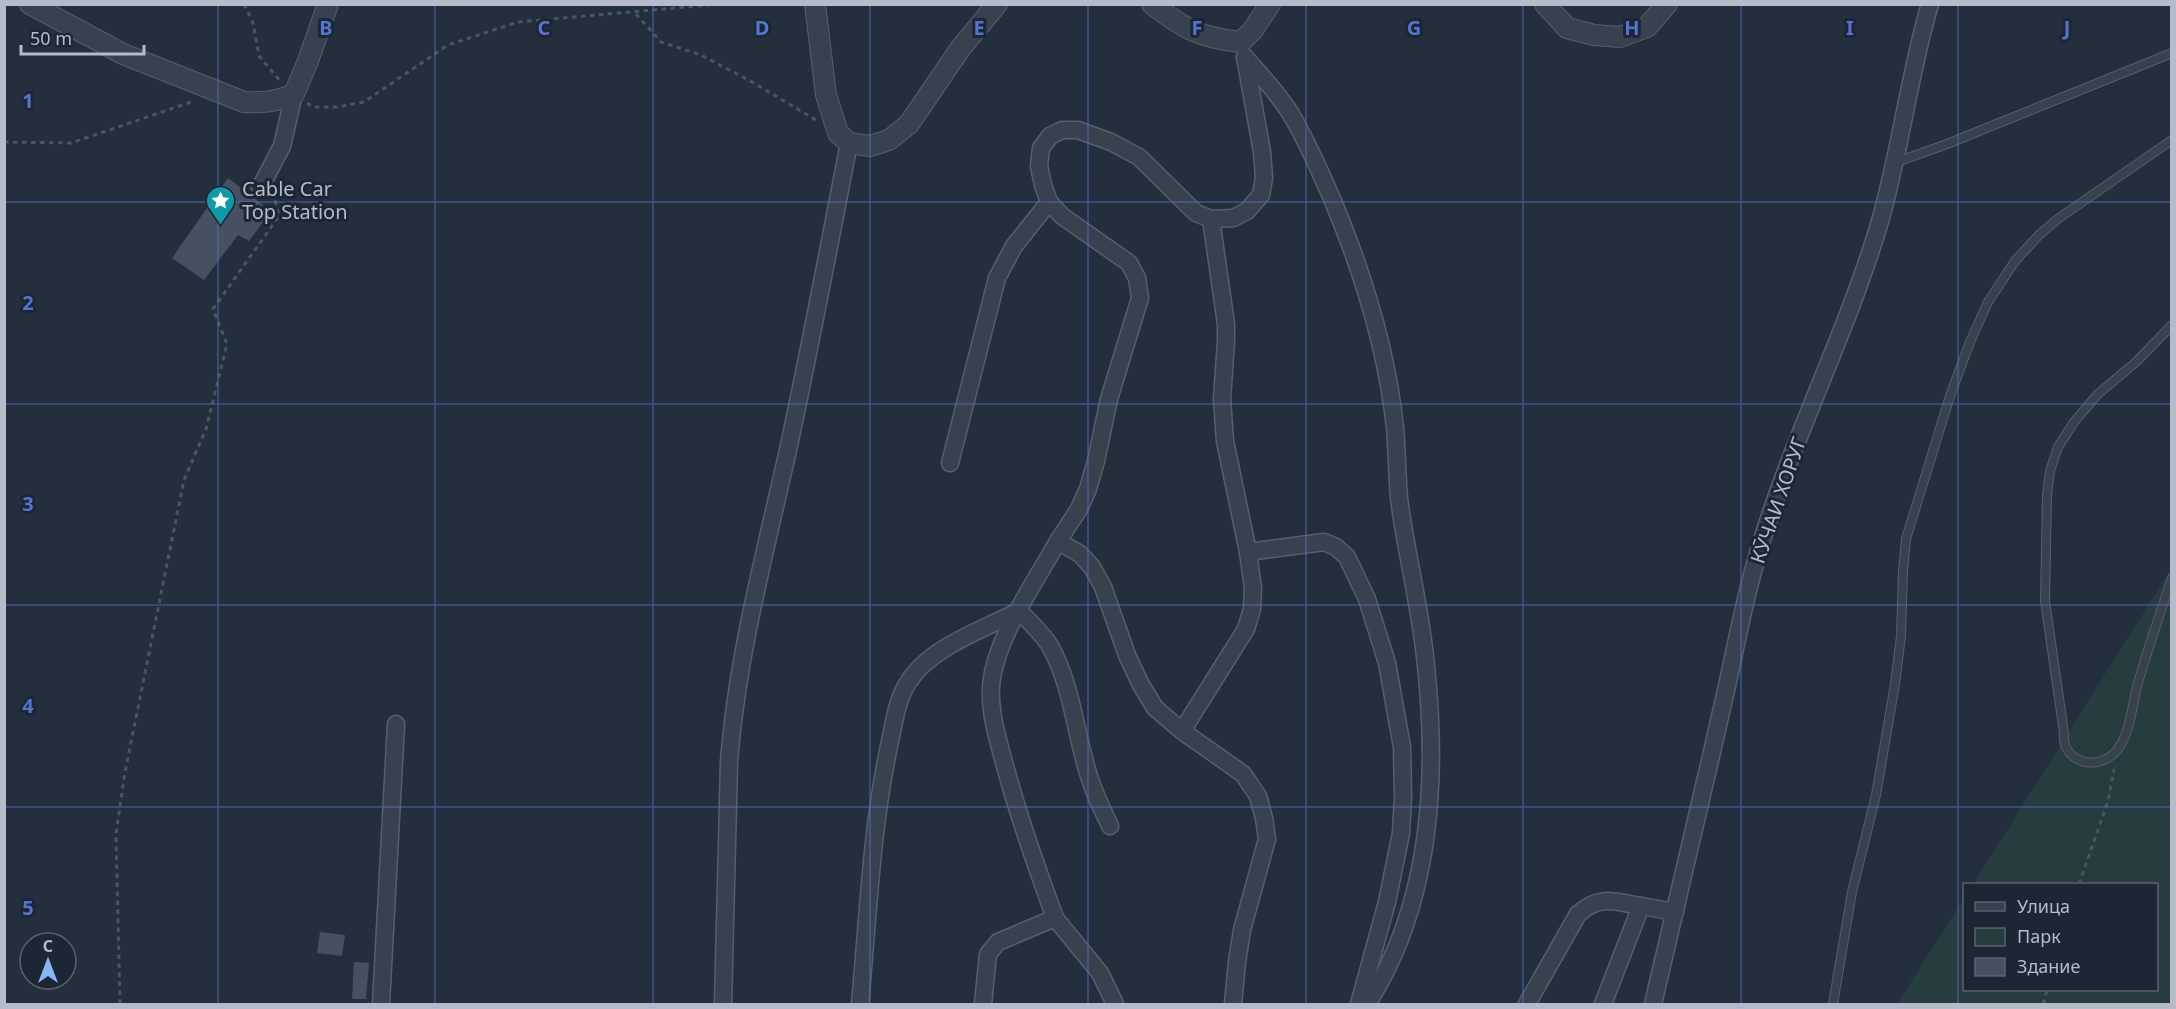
<svg xmlns="http://www.w3.org/2000/svg" width="2176" height="1009" viewBox="0 0 2176 1009" font-family="'Noto Sans',sans-serif">
  <rect width="100%" height="100%" fill="#242f3e"/>
  <polygon fill="#263c3f" points="2171,569 2171,1004 1897,1004 1964,898 1964,990 2156,990 2156,884 1973,884"/>
  <g fill="#455162">
    <polygon points="228,178 271,211 249,241 238,235 204,280 172,258"/>
    <polygon points="320,932 345,935 342,956 317,953"/>
    <polygon points="354,962 369,963 366,999 352,999"/>
  </g>
  <g fill="none" stroke-linecap="round" stroke-linejoin="round">
    <defs>
      <g id="service">
        <polyline points="1894,163 1947,144 2172,53"/>
        <path d="M2172 325 2136 362 2098 394 2074 422 2058 447 2050 471 2047 495 2045 601 2064 733C2063 742 2066 751 2074 757 2088 767 2107 763 2118 749 2131 731 2132 704 2138 683 2148 648 2160 613 2172 578"/>
        <polyline points="1833,1004 1852,892 1876,795 1895,684 1901,636 1903,571 1906,539 1950,396 1970,342 1988,302 2015,261 2040,234 2059,218 2172,140"/>
      </g>
      <g id="minor">
        <path d="M1245 57C1261 76 1279 94 1292 116 1308 143 1320 172 1333 201 1363 273 1387 350 1395 428 1397 451 1397 474 1399 498 1406 554 1421 609 1426 666 1438 780 1431 905 1367 1004"/>
        <polyline points="260,188 282,146 294,94"/>
        <polyline points="950,463 997,278 1014,246 1049,202"/>
        <polyline points="1058,541 1079,509 1088,489 1096,461 1109,399 1140,298 1137,278 1129,263 1062,216 1049,202 1043,185 1039,166 1041,148 1050,136 1062,130 1078,130 1111,142 1139,157 1196,213 1211,219 1233,218 1247,211 1261,195 1264,178 1262,152 1245,57"/>
        <polyline points="1248,552 1324,542 1336,547 1347,557 1367,599 1387,663 1402,747 1403,796 1401,833 1387,902 1359,1004"/>
        <polyline points="1182,731 1246,629 1252,609 1253,588 1248,552 1225,441 1222,399 1226,341 1226,324 1211,219"/>
        <polyline points="1641,906 1675,912"/>
        <path d="M1055 918C1037 868 1019 818 1005 766 997 736 986 703 993 672 1003 627 1036 581 1058 541L1080 554 1092 567 1103 587 1127 655 1140 683 1155 708 1182 731 1243 774 1258 796 1264 818 1267 839 1242 930 1237 962 1233 1004"/>
        <polyline points="381,1004 396,724"/>
        <path d="M723 1004 729 762C737 657 765 553 788 450 810 348 829 246 849 143"/>
        <path d="M860 1004C868 918 871 831 889 746 894 725 896 700 909 681 931 647 984 629 1019 611 1030 622 1042 633 1050 646 1073 687 1075 735 1090 779 1095 795 1103 811 1110 826"/>
        <polyline points="983,1004 988,954 998,942 1055,918 1100,973 1115,1004"/>
        <path d="M1527 1004 1578 914C1601 894 1614 902 1641 906L1603 1004"/>
        <path d="M1653 1004C1677 903 1701 801 1724 699 1735 652 1743 604 1757 557 1789 445 1844 340 1878 228 1900 155 1908 78 1930 4"/>
      </g>
      <g id="tertiary">
        <path d="M30 4 123 54 244 102C262 103 277 102 294 94L308 61 328 4"/>
        <polyline points="815,4 826,95 838,133 849,143 870,146 889,140 909,124 960,49 997,4"/>
        <path d="M1152 4C1184 29 1201 38 1241 42L1253 30 1270 4"/>
        <polyline points="1545,4 1567,28 1594,35 1620,37 1647,27 1667,4"/>
      </g>
    </defs>
    <use href="#service" stroke="#565f6c" stroke-width="10"/>
    <use href="#minor" stroke="#565f6c" stroke-width="19"/>
    <use href="#tertiary" stroke="#565f6c" stroke-width="22"/>
    <g stroke="#44595c" stroke-width="3" stroke-dasharray="4.5 4.5" stroke-linecap="butt">
      <polyline points="244,4 253,23 259,56 281,82"/>
      <polyline points="636,14 661,42 701,55 752,82 816,120"/>
      <polyline points="307,103 313,107 337,107 364,102 448,45 518,22 720,4"/>
      <polyline points="4,142 71,143 194,101"/>
      <polyline points="2079,884 2108,801 2114,769"/>
      <polyline points="120,1004 116,834 125,772 184,480 206,429 227,344 213,309 279,216 274,196"/>
      <polyline points="2043,1004 2047,990"/>
    </g>
    <use href="#service" stroke="#38414e" stroke-width="8"/>
    <use href="#minor" stroke="#38414e" stroke-width="16"/>
    <use href="#tertiary" stroke="#38414e" stroke-width="20"/>
  </g>
  <path fill="none" stroke="#5274d3" stroke-width="1.5" stroke-opacity="0.55" d="M218 4V1004M435 4V1004M653 4V1004M870 4V1004M1088 4V1004M1306 4V1004M1523 4V1004M1741 4V1004M1958 4V1004M4 202H2172M4 404H2172M4 605H2172M4 807H2172"/>
  <defs>
    <symbol id="sight-pin" viewBox="-11 -11 22 30"><path d="M0 17L-7.5 6A9.5 9.5 0 1 1 7.5 6Z" fill="#0f9aa8" stroke="#1d2633"/><path d="M0-6L1.8-2.2L6-1.7L2.9 1.2L3.7 5.4L0 3.3L-3.7 5.4L-2.9 1.2L-6-1.7L-1.8-2.2Z" fill="#fff"/></symbol>
  </defs>
  <g fill-rule="evenodd">
    <use href="#sight-pin" x="204" y="184" width="33" height="45"/>
  </g>
  <g text-anchor="middle" dominant-baseline="central" stroke-width="6" stroke-linejoin="round" paint-order="stroke">
    <g font-size="20" fill="#b4bcc9" stroke="#1d2633" text-anchor="start">
      <text x="242" y="188">Cable Car<tspan x="242" dy="23">Top Station</tspan></text>
    </g>
    <g font-size="20" fill="#b4bcc9" stroke="#1d2633">
      <text transform="translate(1778 500) rotate(-71)">КӮЧАИ ХОРУГ</text>
    </g>
  </g>
  <g font-size="20" text-anchor="middle" font-weight="bold" fill="#5274d3" stroke="#1d2633" stroke-width="6" stroke-linejoin="round" paint-order="stroke">
    <text x="326" y="35">B</text>
    <text x="544" y="35">C</text>
    <text x="762" y="35">D</text>
    <text x="979" y="35">E</text>
    <text x="1197" y="35">F</text>
    <text x="1414" y="35">G</text>
    <text x="1632" y="35">H</text>
    <text x="1850" y="35">I</text>
    <text x="2067" y="35">J</text>
    <text x="28" y="108">1</text>
    <text x="28" y="310">2</text>
    <text x="28" y="511">3</text>
    <text x="28" y="713">4</text>
    <text x="28" y="915">5</text>
  </g>
  <rect width="2176" height="1009" fill="none" stroke="#b4bcc9" stroke-width="12"/>
  <rect x="1963" y="883" width="195" height="108" fill="#1d2633" stroke="#59626f" stroke-width="1.5"/>
  <rect x="1975" y="902" width="30" height="9" fill="#38414e" stroke="#59626f" stroke-width="1.5"/>
  <text x="2017" y="913" font-size="18" fill="#b4bcc9">Улица</text>
  <rect x="1975" y="928" width="30" height="18" fill="#263c3f" stroke="#59626f" stroke-width="1.5"/>
  <text x="2017" y="943" font-size="18" fill="#b4bcc9">Парк</text>
  <rect x="1975" y="958" width="30" height="18" fill="#455162" stroke="#59626f" stroke-width="1.5"/>
  <text x="2017" y="973" font-size="18" fill="#b4bcc9">Здание</text>
  <g transform="translate(48 961)"><circle r="28" fill="#1d2633" stroke="#59626f" stroke-width="1.5"/>
  <path d="M0-4.5L10 22L0 15L-10 22Z" fill="#8ab4f8"/>
  <text y="-9" font-size="16" font-weight="bold" text-anchor="middle" fill="#b4bcc9">С</text>
  </g>
  <path d="M21 45v9h123v-9" fill="none" stroke="#b4bcc9" stroke-width="3"/>
  <text x="30" y="45" font-size="18" fill="#b4bcc9" stroke="#1d2633" stroke-width="4.5" paint-order="stroke">50 m</text>
</svg>
